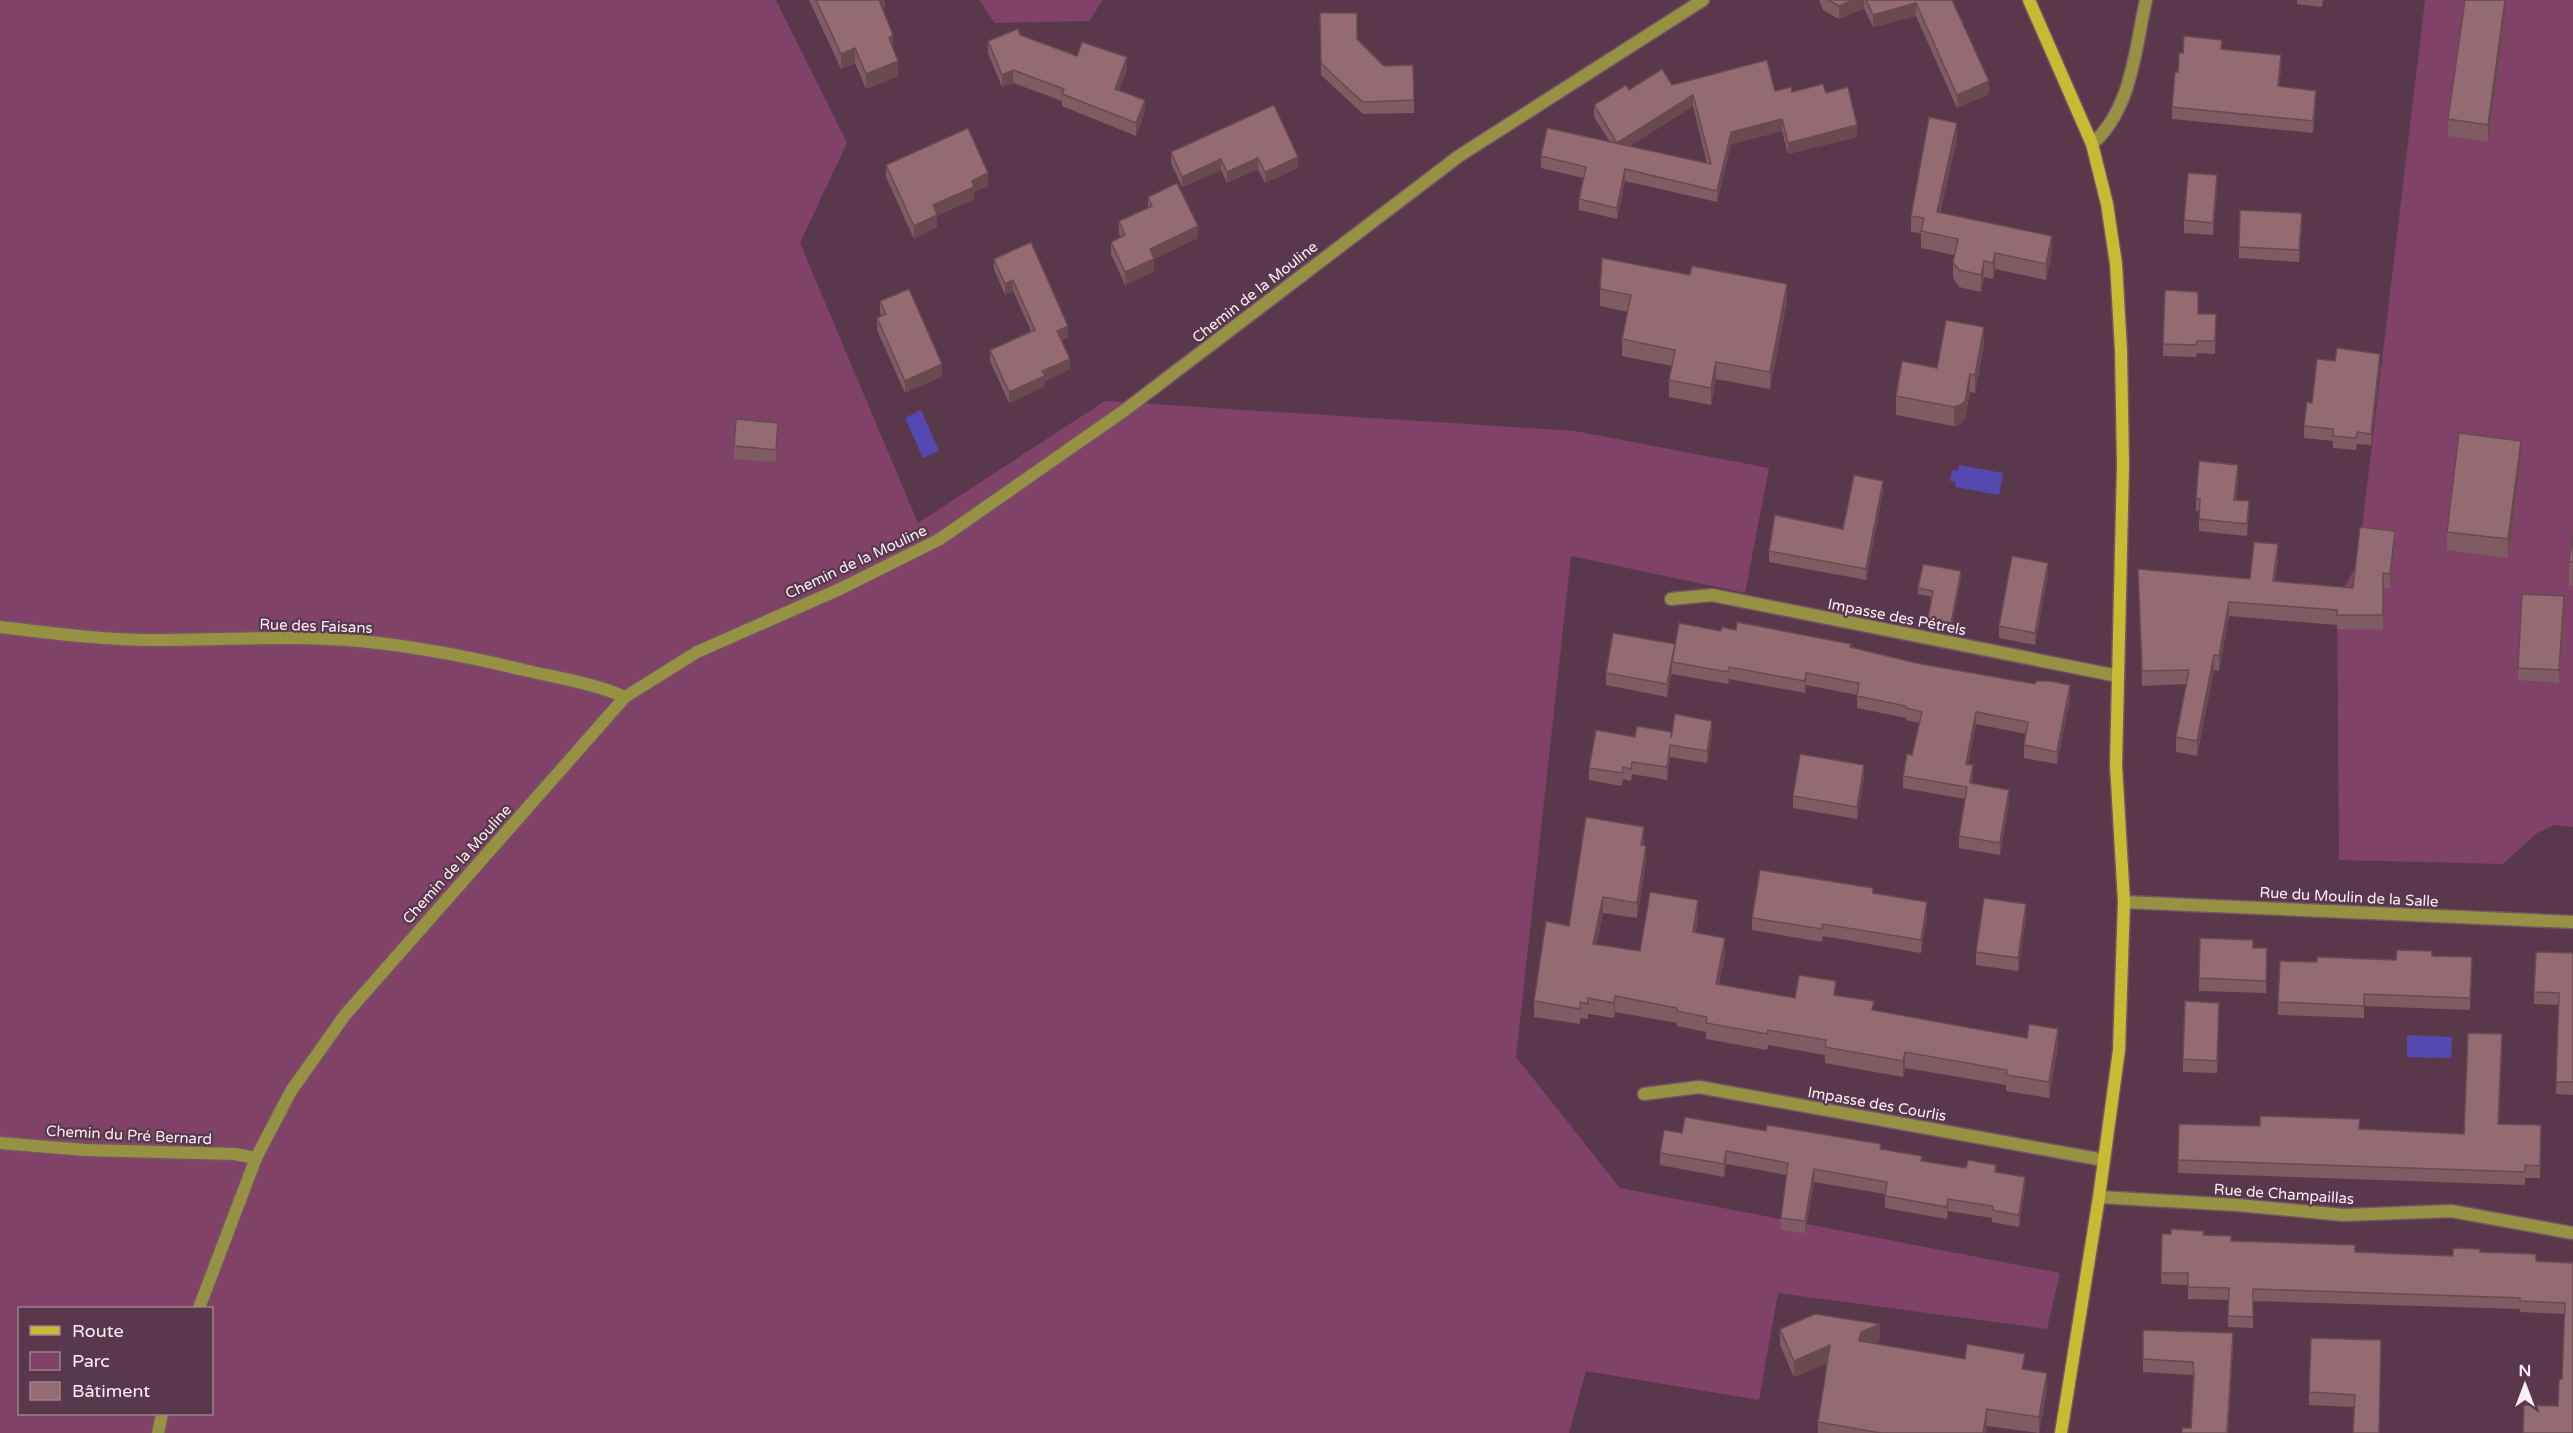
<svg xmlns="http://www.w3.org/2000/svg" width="2573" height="1433" viewBox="0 0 2573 1433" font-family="'Varela Round',sans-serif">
  <rect width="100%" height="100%" fill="#59384b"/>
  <g fill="#804267" fill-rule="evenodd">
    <path d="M0 0H776L847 143 800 243 918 523 1105 401 1575 431 1769 468 1745 593 1571 556 1516 1057 1620 1188 2060 1273 2047 1329 1778 1293 1759 1400 1586 1371 1569 1433H0ZM20 1308H212V1414H20Z"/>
    <polygon points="979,0 1103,0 1089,21 995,23"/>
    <polygon points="2425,0 2573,0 2573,827 2554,825 2537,833 2503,864 2339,860 2337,601 2358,562"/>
  </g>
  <g fill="#5648b1">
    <polygon points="921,410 939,451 923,458 905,418"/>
    <polygon points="1959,465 2003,473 1999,495 1955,487 1956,482 1950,481 1952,470 1958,471"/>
    <polygon points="2407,1035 2452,1037 2451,1058 2407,1057"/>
  </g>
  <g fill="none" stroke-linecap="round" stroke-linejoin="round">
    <defs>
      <g id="minor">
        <path d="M2092 144C2132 109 2135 49 2146 0"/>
        <polyline points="1671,599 1712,595 2118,676"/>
        <path d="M0 627C51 633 102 640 154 640 222 640 290 635 359 641 414 646 470 657 524 670 558 678 593 683 625 697"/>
        <polyline points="2124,902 2573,922"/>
        <polyline points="1644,1094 1699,1087 2104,1160"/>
        <polyline points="0,1143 85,1150 235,1154 256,1158"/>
        <polyline points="2099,1197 2237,1205 2344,1215 2451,1211 2573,1233"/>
        <polyline points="199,1308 256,1158 291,1091 345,1015 625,697 697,652 840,589 940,539 1125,410 1459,156 1703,0"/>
        <polyline points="158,1433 162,1414"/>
      </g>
      <polyline id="secondary" points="2029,0 2092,144 2107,204 2116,264 2121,350 2123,465 2116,765 2124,902 2119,1050 2099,1197 2061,1433"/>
    </defs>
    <use href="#minor" stroke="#735566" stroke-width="15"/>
    <use href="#secondary" stroke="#735566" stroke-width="15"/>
    <use href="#minor" stroke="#979144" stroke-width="12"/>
    <use href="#secondary" stroke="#c6bb32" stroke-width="12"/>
  </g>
  <g fill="#7f5b63" fill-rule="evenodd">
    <polygon points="809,0 885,0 885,7 882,8 893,48 898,76 866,89 855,63 841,69"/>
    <polygon points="1819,0 1952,0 1989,94 1957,108 1916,16 1873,27 1864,8 1839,19 1823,10"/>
    <polygon points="2297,0 2323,0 2322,7 2297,4"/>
    <polygon points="1320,13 1357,39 1384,66 1414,100 1414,113 1363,114 1321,75"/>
    <polygon points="2505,17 2488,142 2448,136 2448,119"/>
    <polygon points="1020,35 1077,56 1127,70 1119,90 1145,112 1136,136 1062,106 1062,101 1013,83 1002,87 988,53 988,41"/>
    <polygon points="2222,49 2281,68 2279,86 2316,103 2313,133 2172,119 2172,107 2178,72"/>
    <path d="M1672 85 1826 93 1857 137 1788 154 1782 131 1731 144 1717 202 1625 181 1617 219 1579 210V199L1583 178 1541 168V156L1610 142 1594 117V105L1629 90ZM1693 106 1707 164 1630 146Z"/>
    <polygon points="1274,105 1298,168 1265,183 1258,169 1227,183 1221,170 1182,187 1171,163 1171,152"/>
    <polygon points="1957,139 1940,212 2052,253 2046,280 1995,269 1993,279 1984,277 1981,292 1959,287 1953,278 1953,262 1954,255 1921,248 1921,233 1911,232 1911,216"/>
    <polygon points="886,165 988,186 974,192 974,199 937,216 937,227 914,239 886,177"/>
    <polygon points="2217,188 2213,235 2184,233 2184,220"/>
    <polygon points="1148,197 1198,238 1154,259 1154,271 1125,285 1111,254 1111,242 1121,237 1119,234 1119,221 1148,208"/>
    <polygon points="2302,225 2299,262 2239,258 2239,247"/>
    <polygon points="994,259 1068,337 1062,340 1070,369 1045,381 1045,386 1009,403 990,361 990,350 1031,331 1013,291 1005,295 994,269"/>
    <polygon points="1600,289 1787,301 1770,389 1716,379 1711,405 1669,397 1669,380 1672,366 1622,356 1622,339 1628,312 1600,306"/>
    <polygon points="880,301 942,376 905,393 877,330 877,318 881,316 880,313"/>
    <polygon points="2198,314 2216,327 2215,354 2197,353 2196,357 2163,356 2163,344"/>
    <polygon points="1984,345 1975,393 1970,392 1965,419 1960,424 1954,426 1896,415 1896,396 1937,368"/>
    <polygon points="2380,366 2371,445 2357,444 2356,450 2333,448 2333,441 2304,438 2304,426 2312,403"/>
    <polygon points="778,436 776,462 734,459 734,446"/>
    <polygon points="2521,459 2508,558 2447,550 2447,532"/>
    <polygon points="2238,477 2236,500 2249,513 2247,536 2199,531 2199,511 2196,511 2196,499"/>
    <polygon points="1883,492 1866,580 1769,562 1769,551 1843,529"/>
    <polygon points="2573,533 2573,586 2569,586 2569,562"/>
    <polygon points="2395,545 2390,589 2383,588 2383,630 2337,629 2337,625 2229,616 2219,671 2214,670 2197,756 2176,752 2176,737 2186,684 2142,686 2138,569 2250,579 2278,559 2275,581 2353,588"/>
    <polygon points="2048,575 2035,645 1999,638 1999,626"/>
    <polygon points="1961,577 1951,630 1928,625 1928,619 1932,597 1918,594 1918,588"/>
    <polygon points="2564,609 2559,683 2518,680 2518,668"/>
    <polygon points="1736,630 1851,647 1916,663 2070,697 2057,764 2024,758 2024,745 2026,734 1976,724 1968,764 1973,777 1972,784 2009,802 2000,855 1959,848 1959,836 1965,799 1903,788 1903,776 1912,755 1919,723 1906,720 1906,718 1857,708 1857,695 1806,685 1805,693 1729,679 1728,684 1672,674 1672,672 1667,697 1606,685 1606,673 1675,644 1721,631"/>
    <polygon points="1671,732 1712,733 1707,763 1670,757 1667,780 1632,774 1631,781 1623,779 1622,786 1589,780 1589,768 1635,737"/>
    <polygon points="1864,777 1857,819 1793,808 1793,796"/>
    <polygon points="1644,843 1646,861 1637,918 1603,913 1596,945 1640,951 1698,916 1696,932 1725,954 1719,984 1795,998 1836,995 1874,1010 2058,1045 2049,1098 2006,1091 2006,1085 1905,1068 1903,1077 1825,1063 1825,1055 1768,1045 1767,1050 1706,1039 1706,1032 1677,1026 1677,1023 1615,1012 1614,1018 1588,1014 1588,1019 1580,1018 1580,1024 1534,1017 1534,1001 1569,926"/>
    <polygon points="1873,893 1927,915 1921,953 1823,936 1822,942 1752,930 1752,918"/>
    <polygon points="2026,917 2018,971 1976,965 1976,952"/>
    <polygon points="2253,948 2267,961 2266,993 2199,991 2199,978"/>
    <polygon points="2573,953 2573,1095 2556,1094 2559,1005 2534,1004 2534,992"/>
    <polygon points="2432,956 2472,970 2470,1010 2364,1006 2364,1018 2278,1015 2278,1002 2317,962 2396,960"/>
    <polygon points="2219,1016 2217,1073 2183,1072 2183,1059"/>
    <polygon points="2502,1047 2499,1124 2541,1125 2540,1178 2525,1178 2525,1185 2178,1173 2179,1124 2464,1134"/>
    <polygon points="1766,1131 1881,1149 1922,1161 1996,1172 2025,1189 2019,1227 1992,1222 1992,1218 1948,1211 1947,1219 1885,1208 1885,1194 1814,1182 1805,1233 1781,1230 1781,1218 1787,1175 1726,1164 1724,1177 1660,1165 1660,1153 1682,1133"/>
    <polygon points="2162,1234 2204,1235 2231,1241 2355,1252 2453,1256 2480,1252 2536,1261 2573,1263 2573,1433 2558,1406 2562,1379 2565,1314 2520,1312 2520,1309 2253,1301 2253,1328 2228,1327 2228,1300 2188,1299 2188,1285 2161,1284"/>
    <polygon points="1780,1329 1880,1340 1873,1344 2025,1369 2047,1390 2039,1433 1987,1426 1986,1433 1818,1433 1818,1422 1827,1363 1794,1377 1780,1345"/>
    <polygon points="2143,1330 2233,1347 2228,1433 2182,1433 2191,1428 2193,1375 2143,1372"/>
    <polygon points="2381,1340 2354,1407 2309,1405 2309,1392"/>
  </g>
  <g fill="#684a50">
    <polygon points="877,0 885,0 885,7 877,10"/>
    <polygon points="1853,0 1864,0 1864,8 1839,19 1839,6"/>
    <polygon points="2505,0 2505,17 2488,142 2488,125"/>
    <polygon points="1916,3 1916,16 1873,27 1873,15"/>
    <polygon points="893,35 893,50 889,38"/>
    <polygon points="855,48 855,63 841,69 841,54"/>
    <polygon points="2281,55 2281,68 2278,98 2278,86"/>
    <polygon points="1127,57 1127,70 1115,101 1115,89"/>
    <polygon points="898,61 898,76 866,89 866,74"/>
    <polygon points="1013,70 1013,83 1002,87 1002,75"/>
    <polygon points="1989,81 1989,94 1957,108 1957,95"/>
    <polygon points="2316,91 2316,103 2313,133 2313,121"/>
    <polygon points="1693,95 1693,106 1617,154 1617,143"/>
    <polygon points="1145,100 1145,112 1136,136 1136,123"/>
    <polygon points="1782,119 1782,131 1731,144 1717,202 1717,191 1731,132"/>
    <polygon points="1957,123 1957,139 1937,228 1937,212"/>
    <polygon points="1857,125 1857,137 1788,154 1788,143"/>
    <polygon points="1298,157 1298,168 1265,183 1265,172"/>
    <polygon points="1258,158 1258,169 1227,183 1227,172"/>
    <polygon points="1221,159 1221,170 1182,187 1182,177"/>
    <polygon points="1625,169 1625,181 1617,219 1617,208"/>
    <polygon points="988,173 988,186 974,192 974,199 937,216 937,227 914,239 914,226 933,205 972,181"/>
    <polygon points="2217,175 2217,188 2213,235 2213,223"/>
    <polygon points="2302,213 2302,225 2299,262 2299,250"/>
    <polygon points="1198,226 1198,238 1154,259 1154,271 1125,285 1125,272 1150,249"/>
    <polygon points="2052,236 2052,253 2046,280 2046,264"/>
    <polygon points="1995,253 1995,269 1993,279 1993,263"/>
    <polygon points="1984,261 1984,277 1981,292 1981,275"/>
    <polygon points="1013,280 1013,291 1005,295 1005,284"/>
    <polygon points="1787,284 1787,301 1770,389 1770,372"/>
    <polygon points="1068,326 1068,337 1057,341 1057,331"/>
    <polygon points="1984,327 1984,345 1975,393 1975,375"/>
    <polygon points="2380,354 2380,366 2371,445 2371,434"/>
    <polygon points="1070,359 1070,369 1045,381 1045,386 1009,403 1009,392 1042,371"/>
    <polygon points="1716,362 1716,379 1711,405 1711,388"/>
    <polygon points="942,364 942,376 905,393 905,381"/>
    <polygon points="1970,374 1970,392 1965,419 1960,424 1954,426 1954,407"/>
    <polygon points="778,423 778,436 776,462 776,450"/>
    <polygon points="2521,441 2521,459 2508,558 2508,539"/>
    <polygon points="2238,465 2238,477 2234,512 2234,500"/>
    <polygon points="1883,481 1883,492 1866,580 1866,569"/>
    <polygon points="2249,501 2249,513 2247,536 2247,524"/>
    <polygon points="2395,531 2395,545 2390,589 2390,574"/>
    <polygon points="2278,544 2278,559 2273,595 2273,581"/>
    <polygon points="2048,563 2048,575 2035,645 2035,633"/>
    <polygon points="1961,571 1961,577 1951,630 1951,623"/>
    <polygon points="2564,596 2564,609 2559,683 2559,670"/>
    <polygon points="2229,602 2229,616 2219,671 2219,656"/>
    <polygon points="1675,644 1672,662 1672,672 1667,697 1667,684"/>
    <polygon points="2214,655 2214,670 2197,756 2197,741"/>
    <polygon points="1806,673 1806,685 1805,693 1805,681"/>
    <polygon points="2070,685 2070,697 2057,764 2057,752"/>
    <polygon points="1976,712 1976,724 1966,776 1966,764"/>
    <polygon points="1712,721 1712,733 1707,763 1707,751"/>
    <polygon points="1670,745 1670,757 1667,780 1667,767"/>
    <polygon points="1864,765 1864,777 1857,819 1857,807"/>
    <polygon points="1973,765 1973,777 1970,796 1970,783"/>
    <polygon points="2009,790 2009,802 2000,855 2000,843"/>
    <polygon points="1644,827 1644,843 1641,860 1641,845"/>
    <polygon points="1646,846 1646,861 1637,918 1637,903"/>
    <polygon points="1603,897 1603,913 1593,960 1593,944"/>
    <polygon points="1698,900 1698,916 1693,948 1693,932"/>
    <polygon points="1927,902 1927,915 1921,953 1921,940"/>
    <polygon points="2026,904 2026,917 2018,971 2018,958"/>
    <polygon points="1725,938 1725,954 1716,999 1716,984"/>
    <polygon points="1615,996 1615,1012 1614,1018 1614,1003"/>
    <polygon points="2058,1029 2058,1045 2049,1098 2049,1082"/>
    <polygon points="1905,1052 1905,1068 1903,1077 1903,1061"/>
    <polygon points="1726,1151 1726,1164 1724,1177 1724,1164"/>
    <polygon points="1814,1169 1814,1182 1805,1233 1805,1221"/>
    <polygon points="2025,1177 2025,1189 2019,1227 2019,1215"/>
    <polygon points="1948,1199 1948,1211 1947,1219 1947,1207"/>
    <polygon points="1880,1324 1880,1340 1861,1349 1859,1341 1861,1332"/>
    <polygon points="2233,1333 2228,1433 2227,1433"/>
    <polygon points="1830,1345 1830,1362 1794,1377 1794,1361"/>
    <polygon points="2047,1373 2047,1390 2039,1433 2039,1417"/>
    <polygon points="1987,1409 1987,1426 1986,1433 1983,1433"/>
  </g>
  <g fill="#946a73" stroke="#684a50" stroke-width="1.5">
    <polygon points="816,0 879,0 893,35 889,38 898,61 866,74 855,48 841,54"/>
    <polygon points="1828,0 1853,0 1839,6"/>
    <polygon points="1866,0 1952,0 1989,81 1957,95 1916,3 1873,15"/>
    <polygon points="2465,0 2505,0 2488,125 2448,119"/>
    <polygon points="1320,13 1357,13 1357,39 1384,66 1413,65 1414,100 1363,102 1334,76 1321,63"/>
    <polygon points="1018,29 1020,35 1077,56 1082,42 1127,57 1115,89 1145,100 1136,123 1062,94 1064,89 1013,70 1002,75 988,41"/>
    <polygon points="2184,36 2222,40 2221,49 2281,55 2278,86 2316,91 2313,121 2172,107 2175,72 2178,72 2179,53 2183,53"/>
    <polygon points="1767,60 1775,91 1791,87 1792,92 1823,84 1826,93 1848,87 1857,125 1788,143 1782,119 1731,132 1717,191 1625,169 1617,208 1579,199 1586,167 1541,156 1547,128 1711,164 1693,95 1617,143 1594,105 1626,85 1629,90 1662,69 1672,85"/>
    <polygon points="1274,105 1298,157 1265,172 1258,158 1227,172 1221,159 1182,177 1171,152"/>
    <polygon points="1929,117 1957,123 1937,212 2052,236 2046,264 1995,253 1993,263 1984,261 1981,275 1959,270 1953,262 1958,239 1921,231 1924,218 1911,216"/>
    <polygon points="968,128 988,173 972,181 974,187 933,205 937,215 914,226 886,165"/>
    <polygon points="2188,173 2217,175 2213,223 2184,220"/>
    <polygon points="1177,183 1198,226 1150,249 1154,259 1125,272 1111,242 1125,235 1119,221 1152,206 1148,197"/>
    <polygon points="2240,210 2302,213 2299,250 2239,247"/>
    <polygon points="1031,242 1068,326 1057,331 1070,359 1042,371 1045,376 1009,392 990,350 1035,330 1013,280 1005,284 994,259"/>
    <polygon points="1602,258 1690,275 1692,266 1787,284 1770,372 1716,362 1711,388 1669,380 1675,350 1622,339 1631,295 1600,289"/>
    <polygon points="909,289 942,364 905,381 877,318 886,314 880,301"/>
    <polygon points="2165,290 2198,292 2198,314 2216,314 2215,341 2197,341 2196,345 2163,344"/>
    <polygon points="1946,320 1984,327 1975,375 1970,374 1965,401 1960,405 1954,407 1896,396 1902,361 1937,368"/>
    <polygon points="2337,348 2380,354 2371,434 2357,432 2356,438 2333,436 2333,429 2304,426 2307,402 2312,403 2317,359 2335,361"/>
    <polygon points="736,419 778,423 776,450 734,446"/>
    <polygon points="2459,433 2521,441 2508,539 2447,532"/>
    <polygon points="2199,461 2238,465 2234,500 2249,501 2247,524 2199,519 2200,499 2196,499"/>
    <polygon points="1854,475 1883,481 1866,569 1769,551 1775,515 1843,529"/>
    <polygon points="2360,527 2395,531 2390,574 2383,573 2383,615 2337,615 2337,610 2229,602 2219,656 2214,655 2197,741 2176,737 2189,670 2142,671 2138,569 2250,579 2254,542 2278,544 2273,581 2353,588"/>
    <polygon points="2573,533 2573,562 2569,562"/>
    <polygon points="2012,556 2048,563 2035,633 1999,626"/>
    <polygon points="1923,564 1961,571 1951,623 1928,619 1933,591 1918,588"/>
    <polygon points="2522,594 2564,596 2559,670 2518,668"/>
    <polygon points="1737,622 1851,644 1850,647 1916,663 2035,684 2036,681 2050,681 2070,685 2057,752 2024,745 2028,722 1976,712 1966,764 1973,765 1970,783 2009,790 2000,843 1959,836 1967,787 1903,776 1907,754 1912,755 1922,712 1906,708 1906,706 1857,696 1859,683 1806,673 1805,681 1729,667 1728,672 1672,662 1679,623 1721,631 1722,627 1736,630"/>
    <polygon points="1613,633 1675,644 1667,684 1606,673"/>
    <polygon points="1675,714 1712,721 1707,751 1670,745 1667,767 1632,762 1631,769 1623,767 1622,773 1589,768 1596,730 1635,737 1637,726 1671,732 1671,738"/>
    <polygon points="1800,754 1864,765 1857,807 1793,796"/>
    <polygon points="1586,817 1644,827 1641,845 1646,846 1637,903 1603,897 1593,944 1640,951 1650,892 1698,900 1693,932 1725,938 1716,984 1795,998 1799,975 1836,981 1834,995 1874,1001 1872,1010 2027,1038 2029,1024 2058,1029 2049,1082 2006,1075 2007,1070 1905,1052 1903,1061 1825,1047 1826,1040 1768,1030 1767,1034 1706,1023 1707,1017 1677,1011 1677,1008 1615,996 1614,1003 1588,998 1588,1004 1580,1002 1580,1009 1534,1001 1546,921 1569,926"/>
    <polygon points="1760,870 1873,888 1873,893 1927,902 1921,940 1823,924 1822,929 1752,918"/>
    <polygon points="1984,898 2026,904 2018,958 1976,952"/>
    <polygon points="2200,938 2253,940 2253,948 2267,948 2266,981 2199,978"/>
    <polygon points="2397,950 2432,951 2432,956 2472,957 2470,998 2364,994 2364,1006 2278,1002 2280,961 2317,962 2317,957 2396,960"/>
    <polygon points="2536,952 2573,953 2573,1082 2556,1082 2559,993 2534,992"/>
    <polygon points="2185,1001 2219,1003 2217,1061 2183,1059"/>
    <polygon points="2468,1033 2502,1034 2498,1124 2541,1125 2540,1166 2525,1165 2525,1172 2178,1160 2179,1124 2260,1126 2260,1116 2360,1119 2359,1129 2464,1134"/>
    <polygon points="1685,1117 1766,1131 1767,1125 1881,1144 1880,1149 1922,1156 1921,1161 1966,1168 1968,1160 1996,1165 1995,1172 2025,1177 2019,1215 1992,1210 1993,1206 1948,1199 1947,1207 1885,1196 1887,1182 1814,1169 1805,1221 1781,1218 1788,1163 1726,1151 1724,1164 1660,1153 1664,1130 1682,1133"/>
    <polygon points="2171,1229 2204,1231 2203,1235 2231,1236 2231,1241 2355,1245 2355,1252 2453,1256 2453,1248 2480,1249 2480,1252 2536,1254 2536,1261 2573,1263 2573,1433 2523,1433 2524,1405 2558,1406 2559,1379 2562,1379 2565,1303 2520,1301 2520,1298 2253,1289 2253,1317 2228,1316 2229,1288 2188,1287 2188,1273 2161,1273 2162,1234 2171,1234"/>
    <polygon points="1815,1314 1880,1324 1861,1332 1859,1341 1965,1359 1967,1344 2025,1354 2022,1369 2047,1373 2039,1417 1987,1409 1983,1433 1881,1433 1818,1422 1830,1345 1794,1361 1780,1329"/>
    <polygon points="2143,1330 2233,1333 2227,1433 2182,1433 2182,1428 2191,1428 2194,1375 2193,1362 2143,1359"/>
    <polygon points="2311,1338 2381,1340 2379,1433 2353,1433 2355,1395 2309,1392"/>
  </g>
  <g text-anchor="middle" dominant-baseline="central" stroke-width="4.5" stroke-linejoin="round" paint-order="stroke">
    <g font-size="15" fill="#feedf6" stroke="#59384b">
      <text transform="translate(1255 292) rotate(-38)">Chemin de la Mouline</text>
      <text transform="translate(856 562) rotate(-25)">Chemin de la Mouline</text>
      <text transform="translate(1897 617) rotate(11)">Impasse des Pétrels</text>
      <text transform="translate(316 626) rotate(2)">Rue des Faisans</text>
      <text transform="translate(457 864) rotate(-48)">Chemin de la Mouline</text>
      <text transform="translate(2349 897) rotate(3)">Rue du Moulin de la Salle</text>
      <text transform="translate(1877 1104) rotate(10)">Impasse des Courlis</text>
      <text transform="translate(129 1135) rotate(3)">Chemin du Pré Bernard</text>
      <text transform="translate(2284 1194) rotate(4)">Rue de Champaillas</text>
    </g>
  </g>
  <rect x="18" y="1307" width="195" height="108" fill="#59384b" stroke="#9b808f" stroke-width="1.5"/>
  <rect x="30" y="1326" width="30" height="9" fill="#c6bb32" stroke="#9b808f" stroke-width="1.5"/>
  <text x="72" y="1337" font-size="18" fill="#feedf6">Route</text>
  <rect x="30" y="1352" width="30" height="18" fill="#804267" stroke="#9b808f" stroke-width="1.5"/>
  <text x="72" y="1367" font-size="18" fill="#feedf6">Parc</text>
  <rect x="30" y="1382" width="30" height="18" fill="#946a73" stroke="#9b808f" stroke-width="1.5"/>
  <text x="72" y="1397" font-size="18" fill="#feedf6">Bâtiment</text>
  <g transform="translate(2525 1385)" stroke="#59384b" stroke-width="4.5" paint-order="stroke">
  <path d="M0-4.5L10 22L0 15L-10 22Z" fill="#feedf6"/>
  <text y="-9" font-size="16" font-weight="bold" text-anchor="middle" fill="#feedf6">N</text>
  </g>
</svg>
